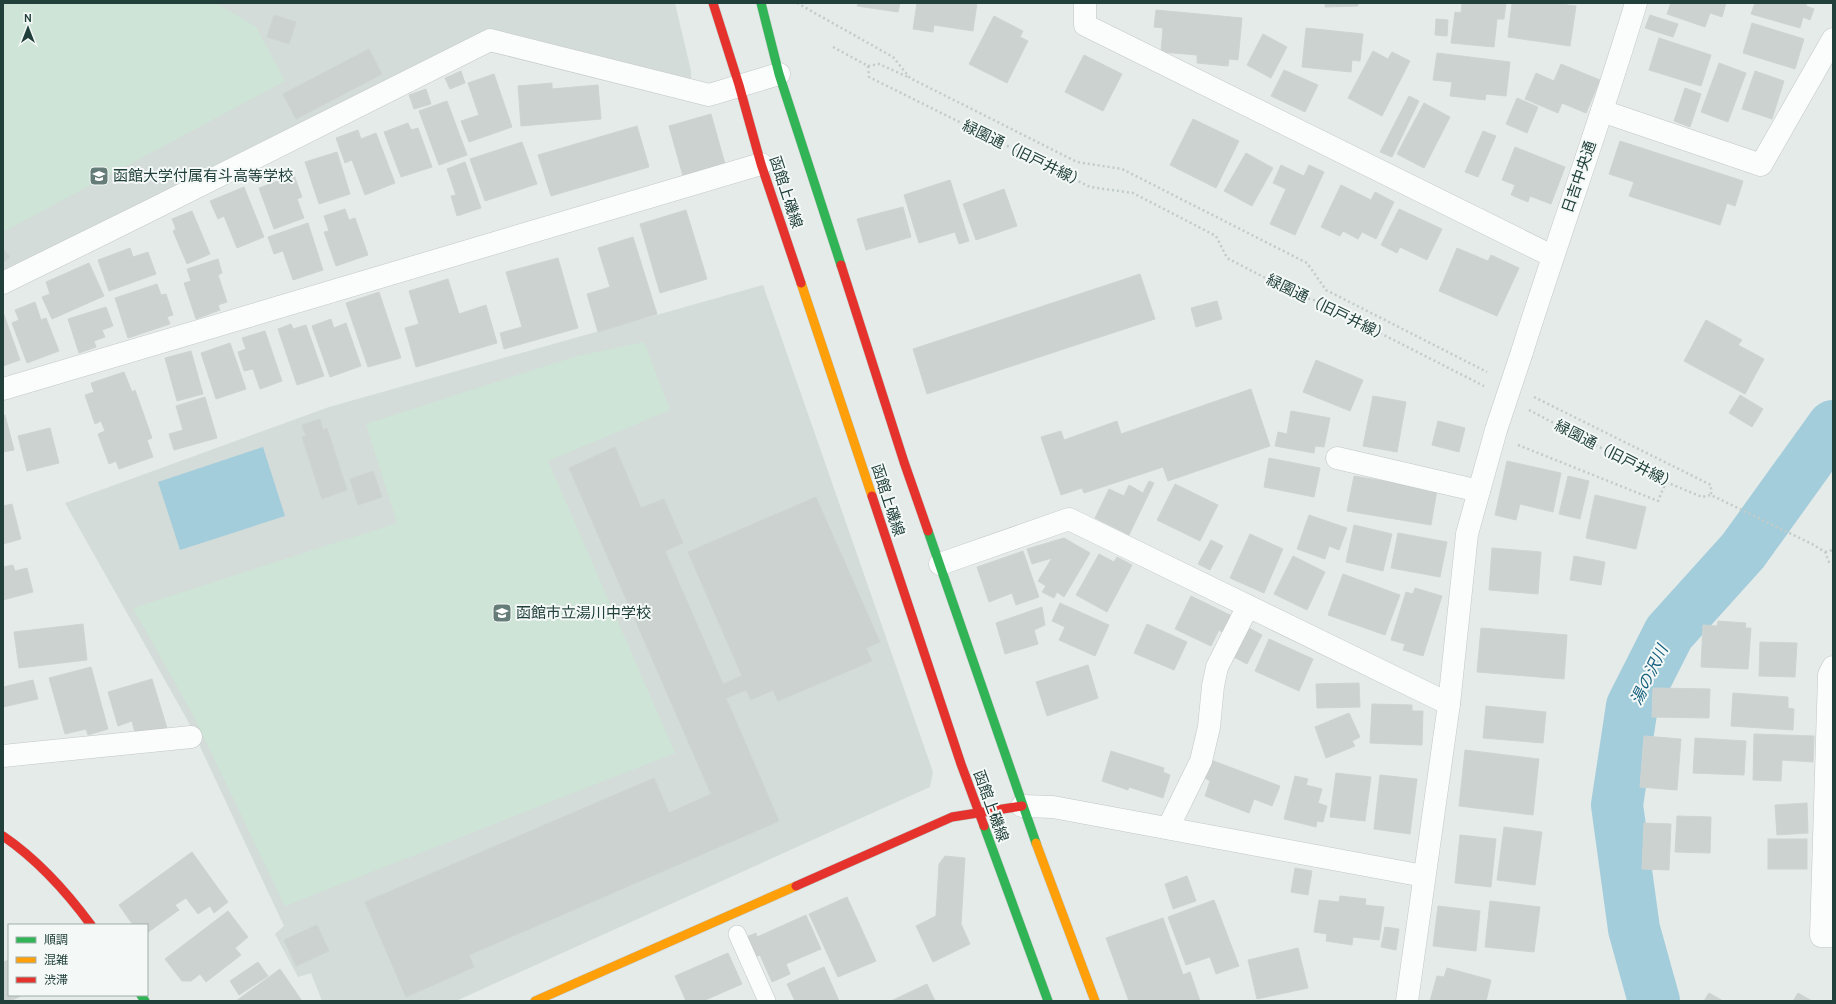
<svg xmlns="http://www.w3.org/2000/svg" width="1836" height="1004" viewBox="0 0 1836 1004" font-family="Cabin,'Noto Sans JP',sans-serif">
  <rect width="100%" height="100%" fill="#e5ebe9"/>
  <g fill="#d3dcd9">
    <polygon points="3,3 675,3 691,71 691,82 491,31 3,271"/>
    <polygon points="763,285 933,772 930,787 456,1001 322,1001 311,973 298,977 275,934 284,926 189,723 65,503 329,407"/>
  </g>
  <g fill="#cee4d7">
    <polygon points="3,3 216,3 256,27 285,81 3,232"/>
    <polygon points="644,342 670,410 548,461 675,753 285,906 193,715 133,608 397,523 366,424 577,356"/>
  </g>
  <polygon fill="#a4cddb" points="263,447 285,516 180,550 158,482"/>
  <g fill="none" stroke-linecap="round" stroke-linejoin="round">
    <polyline stroke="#a4cddb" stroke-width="52" points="1654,1001 1634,929 1617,805 1632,706 1669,633 1743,551 1833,426"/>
  </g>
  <g fill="#ccd2d0" stroke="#ced4d2">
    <polygon points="858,3 900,3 898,12 857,6"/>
    <polygon points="917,3 977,3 973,31 934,25 933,32 913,29"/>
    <polygon points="1325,3 1358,3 1358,6 1325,7"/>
    <polygon points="1462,3 1506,3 1504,19 1497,19 1494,47 1451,43 1455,12 1461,13"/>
    <polygon points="1512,3 1553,3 1576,6 1570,46 1508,37"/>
    <polygon points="1671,3 1726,3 1722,17 1710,13 1705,27 1667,14"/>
    <polygon points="1755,3 1807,3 1806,6 1814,9 1810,20 1803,17 1800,28 1751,14"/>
    <polygon points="1156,10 1242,18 1238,60 1229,59 1228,66 1197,63 1197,55 1161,52 1163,28 1154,27"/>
    <polygon points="274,15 296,22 289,44 267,37"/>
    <polygon points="1650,15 1678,24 1673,37 1645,28"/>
    <polygon points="994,16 1023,31 1020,37 1028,41 1007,83 969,64"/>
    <polygon points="1436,19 1448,20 1447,36 1435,35"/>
    <polygon points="1752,23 1804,39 1795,69 1743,53"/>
    <polygon points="1306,28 1363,34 1360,61 1352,60 1351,72 1302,67"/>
    <polygon points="1263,34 1287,47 1271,78 1247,65"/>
    <polygon points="1659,38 1711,55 1701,86 1649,70"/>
    <polygon points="369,49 382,74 296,119 283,94"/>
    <polygon points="1373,51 1388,59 1392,52 1410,61 1382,116 1348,98"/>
    <polygon points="1437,53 1510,62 1506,96 1486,94 1485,100 1450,96 1452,82 1433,80"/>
    <polygon points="1084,55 1122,74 1103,111 1065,92"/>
    <polygon points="1719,63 1746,73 1728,122 1701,112"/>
    <polygon points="1561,64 1600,80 1586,113 1562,103 1558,113 1525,99 1536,73 1554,81"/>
    <polygon points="1284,70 1318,85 1305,112 1271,96"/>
    <polygon points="461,71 465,83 450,89 445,78"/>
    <polygon points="1755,71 1784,81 1772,119 1742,109"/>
    <polygon points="494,74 512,127 469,142 461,121 479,115 468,83"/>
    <polygon points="552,83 552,89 598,85 601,119 521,126 518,86"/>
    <polygon points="1685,88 1701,94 1690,127 1674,121"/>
    <polygon points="426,89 431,104 414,109 409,95"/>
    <polygon points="1409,96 1419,101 1392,157 1380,152"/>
    <polygon points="1517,98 1538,107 1527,133 1506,124"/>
    <polygon points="447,101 467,155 439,165 419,111"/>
    <polygon points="1424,103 1450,117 1424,168 1397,154"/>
    <polygon points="711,114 725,164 683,176 669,126"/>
    <polygon points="1193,119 1239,141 1216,188 1170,165"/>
    <polygon points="408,123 411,130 418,128 432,167 401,177 384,132"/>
    <polygon points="637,126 649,167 551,196 538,155"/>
    <polygon points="358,130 361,139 376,133 395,183 365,195 352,160 345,163 336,138"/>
    <polygon points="1483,131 1496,136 1478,177 1465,172"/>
    <polygon points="1620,141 1743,181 1735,206 1727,203 1720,225 1629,196 1634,182 1609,174"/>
    <polygon points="522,142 537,184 485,201 470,159"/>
    <polygon points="1515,147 1565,167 1551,204 1530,196 1528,202 1511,195 1515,185 1502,180"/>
    <polygon points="337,152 350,194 319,204 305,162"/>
    <polygon points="1246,153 1273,168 1252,206 1224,191"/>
    <polygon points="465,162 481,208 457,216 451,196 456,195 447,169"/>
    <polygon points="1281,165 1304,176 1309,165 1324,172 1295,235 1270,224 1286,189 1273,183"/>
    <polygon points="294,175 302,197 297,199 304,218 274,229 259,188"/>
    <polygon points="950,180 969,241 959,244 955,232 919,243 904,195"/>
    <polygon points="1341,185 1371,200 1375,192 1394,202 1376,239 1362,232 1358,239 1343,231 1340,236 1321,227"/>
    <polygon points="244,187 264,237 237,248 224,216 218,219 210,201"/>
    <polygon points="1004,189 1017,226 976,240 963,204"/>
    <polygon points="903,207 911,237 866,250 857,219"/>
    <polygon points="345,209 349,220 355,218 368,255 336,266 324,232 329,231 324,216"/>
    <polygon points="1399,209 1442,229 1427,260 1400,247 1397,253 1381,245"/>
    <polygon points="686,210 707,279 660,293 640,224"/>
    <polygon points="192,211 210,254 187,264 173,231 176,229 172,219"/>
    <polygon points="308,223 323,270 293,280 283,251 274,254 268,237"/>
    <polygon points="633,237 657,314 598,332 587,294 610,287 598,248"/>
    <polygon points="3,248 10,257 3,263"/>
    <polygon points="130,248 133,257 148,252 156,274 109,291 98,260"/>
    <polygon points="1457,248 1488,261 1491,255 1519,268 1497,316 1439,291"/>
    <polygon points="558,258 578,328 504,349 500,333 522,327 506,272"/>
    <polygon points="218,259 222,273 218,275 227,302 218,305 220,310 196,319 184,283 191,281 187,269"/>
    <polygon points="89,263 104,296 52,319 42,297 50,294 46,282"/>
    <polygon points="1140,274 1155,319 927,394 913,349"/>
    <polygon points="448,279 459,314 486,305 497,343 416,367 405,328 419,324 409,291"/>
    <polygon points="157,284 161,295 166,294 173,315 167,317 170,324 128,338 115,298"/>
    <polygon points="379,292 401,358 368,367 346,303"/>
    <polygon points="1217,301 1222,319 1196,327 1191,308"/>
    <polygon points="35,302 41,320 46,318 59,351 27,363 12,323 19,320 15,310"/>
    <polygon points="106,307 113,326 102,330 105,337 94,341 96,347 79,353 68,319"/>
    <polygon points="3,312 20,360 3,366"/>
    <polygon points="331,319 334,328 346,323 361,366 330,377 312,326"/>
    <polygon points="1706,320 1742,340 1738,345 1764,359 1745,394 1684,361"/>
    <polygon points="291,324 293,329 306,325 324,376 297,385 278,329"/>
    <polygon points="265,331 282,381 260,389 253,369 244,371 238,352 246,349 242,338"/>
    <polygon points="230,343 246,389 216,399 201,353"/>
    <polygon points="191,351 203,394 177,401 165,358"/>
    <polygon points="1316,360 1363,380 1350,411 1303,392"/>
    <polygon points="124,372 132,392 135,390 152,438 147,440 153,457 119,469 116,461 109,464 98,434 105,431 101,421 95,424 85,395 94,392 91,383"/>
    <polygon points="1251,389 1270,446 1168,481 1163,467 1084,493 1082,488 1061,495 1041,437 1061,431 1064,440 1117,421 1121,434"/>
    <polygon points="1740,395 1763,409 1752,427 1729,413"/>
    <polygon points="1373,396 1406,402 1397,452 1363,446"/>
    <polygon points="205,397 217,438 174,450 169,434 183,430 176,406"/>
    <polygon points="1291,411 1330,418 1324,447 1315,446 1314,453 1275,446 1278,432 1287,434"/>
    <polygon points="3,415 5,415 14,450 3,452"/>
    <polygon points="320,419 323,430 327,428 347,490 322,499 302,437 306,436 302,425"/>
    <polygon points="1438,421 1465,428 1459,452 1432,445"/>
    <polygon points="50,428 59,463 27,471 18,436"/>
    <polygon points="615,447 641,508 664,499 683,543 665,551 723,684 742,676 688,552 816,497 880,642 866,648 872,661 778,701 773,690 751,700 746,690 726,698 779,821 469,955 474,967 406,997 365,902 654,778 669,813 711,794 569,468"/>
    <polygon points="1269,458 1320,468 1314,497 1264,487"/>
    <polygon points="1507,461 1561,473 1553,512 1520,504 1516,520 1495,515"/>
    <polygon points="373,471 382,497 358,505 350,479"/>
    <polygon points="1354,476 1437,490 1431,525 1347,511"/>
    <polygon points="1568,476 1589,481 1580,519 1559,514"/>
    <polygon points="1149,481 1154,483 1129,535 1095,518 1109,489 1124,496 1129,485 1143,493"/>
    <polygon points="1175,484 1218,505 1200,541 1157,520"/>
    <polygon points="1595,495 1646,507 1636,549 1586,538"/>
    <polygon points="12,504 21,539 3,544 3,506"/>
    <polygon points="1309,515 1347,528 1339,550 1329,546 1325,559 1297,549"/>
    <polygon points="1354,525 1392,534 1383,571 1346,562"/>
    <polygon points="1398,533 1447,542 1440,577 1391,568"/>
    <polygon points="1250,534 1283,549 1264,593 1230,578"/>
    <polygon points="1064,538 1090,553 1064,597 1057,592 1054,598 1042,592 1046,586 1038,581 1052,558 1032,564 1027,549"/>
    <polygon points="1211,540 1223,546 1210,570 1198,564"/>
    <polygon points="1492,548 1541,552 1538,594 1489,590"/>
    <polygon points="1023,551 1039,597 1016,605 1012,593 989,602 977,567"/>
    <polygon points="1099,554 1114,562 1117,557 1132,565 1107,612 1076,595"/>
    <polygon points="1293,556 1325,572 1307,610 1274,594"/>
    <polygon points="1574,556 1605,562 1601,585 1570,580"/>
    <polygon points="13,565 15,571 27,568 33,592 3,600 3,567"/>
    <polygon points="1343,574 1400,595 1385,635 1328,615"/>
    <polygon points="1415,588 1442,596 1423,656 1403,650 1405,644 1391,640 1406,592 1413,594"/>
    <polygon points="1191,596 1234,617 1226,634 1219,630 1211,646 1175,629"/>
    <polygon points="1060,603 1109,625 1095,656 1059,640 1065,627 1052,621"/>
    <polygon points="1042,607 1045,625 1034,630 1038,644 1005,654 996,623"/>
    <polygon points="1718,621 1746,623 1745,628 1751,628 1748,669 1701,667 1703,625 1717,626"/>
    <polygon points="83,624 87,660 19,668 14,632"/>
    <polygon points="1147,624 1187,642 1174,670 1134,653"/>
    <polygon points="1247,627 1262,635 1247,664 1232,656"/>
    <polygon points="1481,628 1567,635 1564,679 1477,672"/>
    <polygon points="1269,639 1313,659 1299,691 1255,671"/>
    <polygon points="1760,642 1797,643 1795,677 1759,676"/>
    <polygon points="1088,665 1098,698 1047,716 1036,682"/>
    <polygon points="91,667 108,729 88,735 86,729 65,734 49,678"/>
    <polygon points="152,679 167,728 136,737 132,721 118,726 108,692"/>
    <polygon points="33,680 38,699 3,707 3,687"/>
    <polygon points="1359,683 1360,707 1317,708 1316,684"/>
    <polygon points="1653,688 1710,689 1709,718 1652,717"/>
    <polygon points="1733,693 1788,697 1788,708 1794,709 1793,730 1731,726"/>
    <polygon points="1372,704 1412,705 1412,711 1423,711 1422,745 1370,743"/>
    <polygon points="1486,706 1546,712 1543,743 1483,738"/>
    <polygon points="1349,713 1360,737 1352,741 1355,746 1326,758 1315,727"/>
    <polygon points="1754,734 1814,736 1813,762 1782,760 1781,781 1753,780"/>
    <polygon points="1644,736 1681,739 1677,790 1640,787"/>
    <polygon points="1695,738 1746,741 1744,775 1693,773"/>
    <polygon points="1465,750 1539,759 1533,815 1459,806"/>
    <polygon points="1111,751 1164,768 1163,772 1170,775 1163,798 1129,787 1128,790 1102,781"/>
    <polygon points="1211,760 1280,786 1272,806 1254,799 1249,813 1205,796 1210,781 1205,778"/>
    <polygon points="1336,773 1371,777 1365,821 1330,817"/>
    <polygon points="1380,775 1417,779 1410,834 1374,829"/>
    <polygon points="1295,776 1308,779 1306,785 1322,789 1318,803 1327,806 1323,822 1317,821 1316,827 1284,819"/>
    <polygon points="1807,803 1808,833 1777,835 1775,805"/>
    <polygon points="1677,816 1711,817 1710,853 1675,852"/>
    <polygon points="1644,823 1671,824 1669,870 1642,869"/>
    <polygon points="1504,827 1542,832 1535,885 1497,880"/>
    <polygon points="1460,835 1496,839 1491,887 1455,883"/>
    <rect x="1768" y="839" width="39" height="30"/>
    <polygon points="192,852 228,902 214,913 210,906 198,914 186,898 175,905 179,910 147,933 147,925 133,925 119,905"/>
    <polygon points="945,856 965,858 961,924 970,944 933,962 916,926 936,916 939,864"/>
    <polygon points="1295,868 1312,871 1308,895 1291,892"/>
    <polygon points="1187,876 1196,901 1173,909 1165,884"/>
    <polygon points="1340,896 1366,899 1365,905 1384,907 1379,940 1353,937 1352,945 1326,941 1327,934 1314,932 1319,900 1339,902"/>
    <polygon points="847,897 876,961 838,977 809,914"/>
    <polygon points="1214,900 1239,966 1216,974 1210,957 1186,965 1168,917"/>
    <polygon points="1490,901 1540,907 1534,952 1485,947"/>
    <polygon points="1438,906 1480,911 1476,951 1433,946"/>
    <polygon points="228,911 248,937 235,948 241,955 206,982 200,974 191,981 182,981 165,959"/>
    <polygon points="806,915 821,949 786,964 790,974 772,982 760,955 752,958 744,938 756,933 757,937"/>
    <polygon points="1163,918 1183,975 1190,972 1200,1001 1129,1001 1106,938"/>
    <polygon points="317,925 329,951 296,966 284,940"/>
    <polygon points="1385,927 1399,929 1396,950 1381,947"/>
    <polygon points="1298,948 1308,988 1257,999 1248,960"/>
    <polygon points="728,953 742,984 703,1001 686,1001 675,976"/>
    <polygon points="9,960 9,995 23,995 10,1001 3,1001 3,962"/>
    <polygon points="258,962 268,976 239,995 230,981"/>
    <polygon points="824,967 839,1001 795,1001 787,984"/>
    <polygon points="1447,968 1491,980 1486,1001 1430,1001 1437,976 1444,977"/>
    <polygon points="280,969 302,1001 236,1001"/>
    <polygon points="927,984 935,1001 891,1001"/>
    <polygon points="1709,993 1723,1001 1704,1001"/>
    <polygon points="1798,993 1812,1001 1793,1001"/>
  </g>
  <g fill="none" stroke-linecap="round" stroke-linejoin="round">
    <defs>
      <polyline id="lane" points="737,934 767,1001"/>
      <g id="street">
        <polyline points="1085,3 1085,25 1552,256"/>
        <polyline points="1602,111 1761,165 1833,39"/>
        <polyline points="3,283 153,209 490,40 709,95 779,74"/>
        <path d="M1522 352C1559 235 1601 120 1636 3"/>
        <polyline points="3,389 761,164"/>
        <polyline points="1337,458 1479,491"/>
        <polyline points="940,564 1069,519 1449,704"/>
        <polyline points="1833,667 1829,675 1821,936 1833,936"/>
        <polyline points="3,756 191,737"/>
        <polyline points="1022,806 1053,807 1424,876"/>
        <polyline points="1168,828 1201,761 1209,727 1213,686 1217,667 1248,606"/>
        <polyline points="1407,1001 1449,704 1467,534 1496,430"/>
      </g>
      <g id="fast">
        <polyline points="761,3 779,74 841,265"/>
        <polyline points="928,531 1036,843"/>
        <polyline points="984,826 1048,1001"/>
        <polyline points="141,995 145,1001"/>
      </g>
      <g id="slow">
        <polyline points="801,283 872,496"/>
        <polyline points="1036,843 1095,1001"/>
        <polyline points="535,1001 796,886"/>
      </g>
      <g id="jam">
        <polyline points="713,3 739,85 761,164 801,283"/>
        <polyline points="841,265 904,462 928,531"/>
        <polyline points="872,496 961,764 984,826"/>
        <path d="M3 836C38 860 66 891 91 925"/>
        <polyline points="796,886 952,817 1022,806"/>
      </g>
    </defs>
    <use href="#lane" stroke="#c2c8c6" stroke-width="18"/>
    <use href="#street" stroke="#c2c8c6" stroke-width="23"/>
    <use href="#fast" stroke="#c0c9c6" stroke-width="10"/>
    <use href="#slow" stroke="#c0c9c6" stroke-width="10"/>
    <use href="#jam" stroke="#c0c9c6" stroke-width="10"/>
    <g stroke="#c1cbc9" stroke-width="2.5" stroke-dasharray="2 3" stroke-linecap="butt">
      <polyline points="797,3 893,57 910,78 1077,162 1122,169 1307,263 1326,290 1487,372"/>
      <polyline points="833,47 868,66 869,77 1090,187 1133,193 1216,236 1227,258 1300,296 1317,301 1484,386"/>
      <polyline points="868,66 879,64 908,77"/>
      <polyline points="1534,397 1711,485 1711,495"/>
      <polyline points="1529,410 1666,482 1702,497 1711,495 1812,544 1825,552 1829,562 1833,564"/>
      <polyline points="1518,445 1658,501 1666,482"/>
      <polyline points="1825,552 1833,550"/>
    </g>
    <use href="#lane" stroke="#fbfcfc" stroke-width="17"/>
    <use href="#street" stroke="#fbfcfc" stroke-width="22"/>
    <use href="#fast" stroke="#30b455" stroke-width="9"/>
    <use href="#slow" stroke="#ff9f0a" stroke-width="9"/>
    <use href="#jam" stroke="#e5322d" stroke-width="9"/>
    <defs>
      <polyline id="street-bridge" points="1496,430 1522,352"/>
    </defs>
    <use href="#street-bridge" stroke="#c2c8c6" stroke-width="23" stroke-linecap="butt"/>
    <use href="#street-bridge" stroke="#fbfcfc" stroke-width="22"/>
  </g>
  <defs>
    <symbol id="school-square" viewBox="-11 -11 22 22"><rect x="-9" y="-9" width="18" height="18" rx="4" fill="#667c78" stroke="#f4f9f7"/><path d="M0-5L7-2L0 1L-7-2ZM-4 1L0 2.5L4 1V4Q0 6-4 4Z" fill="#fff"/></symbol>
  </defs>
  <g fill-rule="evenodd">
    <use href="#school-square" x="88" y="165" width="22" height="22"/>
    <use href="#school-square" x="491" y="602" width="22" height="22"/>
  </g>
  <g text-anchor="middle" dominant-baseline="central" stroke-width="4" stroke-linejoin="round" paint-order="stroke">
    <g font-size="15" fill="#21403b" stroke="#f4f9f7">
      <text transform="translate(1024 154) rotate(26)">緑園通（旧戸井線）</text>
      <text transform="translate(1579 177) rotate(-71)">日吉中央通</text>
      <text transform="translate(786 192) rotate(72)">函館上磯線</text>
      <text transform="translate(1328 308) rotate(26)">緑園通（旧戸井線）</text>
      <text transform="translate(1616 455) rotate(27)">緑園通（旧戸井線）</text>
      <text transform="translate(888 500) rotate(72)">函館上磯線</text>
      <text transform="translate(991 806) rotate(70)">函館上磯線</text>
    </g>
    <g font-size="15" fill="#21403b" stroke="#f4f9f7" text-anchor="start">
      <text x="113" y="176">函館大学付属有斗高等学校</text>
      <text x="516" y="613">函館市立湯川中学校</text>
    </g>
    <g font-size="16" font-style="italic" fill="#18617f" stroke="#f4f9f7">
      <text transform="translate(1649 675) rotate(-64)">湯の沢川</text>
    </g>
  </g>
  <rect width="1836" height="1004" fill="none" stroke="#21403b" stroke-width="8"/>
  <rect x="8" y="924" width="140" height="72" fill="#f4f9f7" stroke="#a0afac"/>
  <rect x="16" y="937" width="20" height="6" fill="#30b455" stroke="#a0afac"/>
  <text x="44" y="944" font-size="12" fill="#21403b">順調</text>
  <rect x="16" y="957" width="20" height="6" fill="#ff9f0a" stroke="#a0afac"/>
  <text x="44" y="964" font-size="12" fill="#21403b">混雑</text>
  <rect x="16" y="977" width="20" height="6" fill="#e5322d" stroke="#a0afac"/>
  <text x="44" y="984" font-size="12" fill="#21403b">渋滞</text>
  <g transform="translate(28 28)" stroke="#f4f9f7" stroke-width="3" paint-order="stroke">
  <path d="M0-3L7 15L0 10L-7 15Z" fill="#21403b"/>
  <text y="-6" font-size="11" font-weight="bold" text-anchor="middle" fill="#21403b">N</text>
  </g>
</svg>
